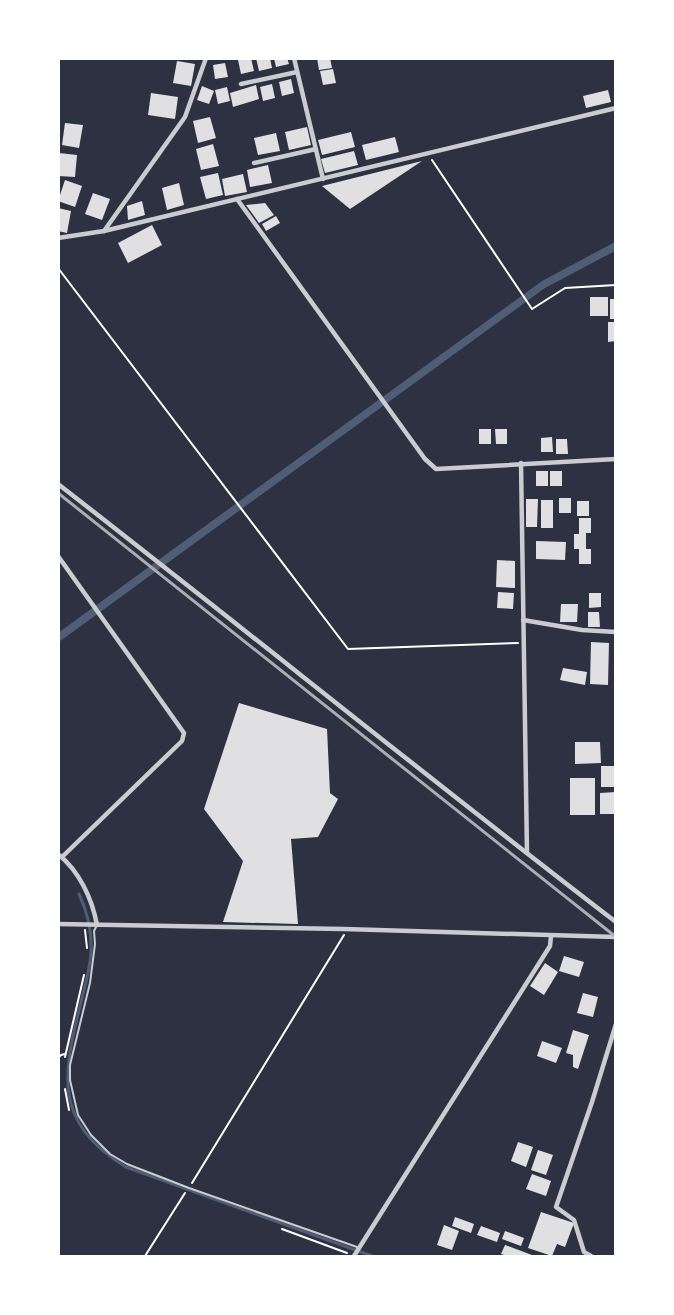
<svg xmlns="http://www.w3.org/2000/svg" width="674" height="1315" viewBox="0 0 674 1315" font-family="Merriweather,serif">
  <rect width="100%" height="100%" fill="#2d3142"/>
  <polygon fill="#4f5d75" points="615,242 615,251 545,288 59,642 58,633 542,281"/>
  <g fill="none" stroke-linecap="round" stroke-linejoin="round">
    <path stroke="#4f5d75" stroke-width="3" d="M79 894C87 911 92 932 91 952 90 969 85 986 81 1002 63 1074 52 1122 126 1167L372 1256"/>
  </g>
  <g fill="#e0e0e3">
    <polygon points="251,58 254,71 241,74 238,60"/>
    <polygon points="256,58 270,58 272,68 259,71"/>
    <polygon points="274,58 287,58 289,64 276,67"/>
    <polygon points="317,58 330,58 332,68 319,70"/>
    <polygon points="177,61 195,64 191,86 173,83"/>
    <polygon points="225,63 228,77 215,79 213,65"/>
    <polygon points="333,69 336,83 323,85 320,71"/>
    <polygon points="291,79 294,93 282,96 279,82"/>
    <polygon points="272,84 275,98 263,101 260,87"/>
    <polygon points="256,85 259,99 233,107 230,93"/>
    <polygon points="202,86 214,91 209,104 197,100"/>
    <polygon points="227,87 230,101 218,104 215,90"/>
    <polygon points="608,90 611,102 586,108 583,96"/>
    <polygon points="151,93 178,97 175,119 148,115"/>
    <polygon points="210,117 216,138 198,143 193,121"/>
    <polygon points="65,123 83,125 79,148 62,145"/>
    <polygon points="307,127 311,145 289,150 285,132"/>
    <polygon points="351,132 355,147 322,155 318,140"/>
    <polygon points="276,133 280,151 258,155 254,138"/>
    <polygon points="395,137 399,152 366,160 362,145"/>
    <polygon points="213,144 219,166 201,170 196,149"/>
    <polygon points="354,151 358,165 325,173 321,159"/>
    <polygon points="59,153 77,155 75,177 58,176"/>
    <polygon points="422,161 350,209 322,186"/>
    <polygon points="268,165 272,183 250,187 247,170"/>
    <polygon points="218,173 223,195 206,199 200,177"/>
    <polygon points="243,174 247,192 225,196 222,179"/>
    <polygon points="65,180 82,186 75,207 58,201"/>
    <polygon points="179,183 184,205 167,210 162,188"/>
    <polygon points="93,193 110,199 102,220 85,214"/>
    <polygon points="142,201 145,215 128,220 127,206"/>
    <polygon points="265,203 274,215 259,223 246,205"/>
    <polygon points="58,208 71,211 67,233 58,231"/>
    <polygon points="276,216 280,223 266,231 262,224"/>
    <polygon points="152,225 162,245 128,263 118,243"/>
    <rect x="590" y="297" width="18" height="19"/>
    <rect x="610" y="299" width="6" height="20"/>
    <polygon points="608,322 616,322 616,341 608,342"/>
    <rect x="479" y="429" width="12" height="15"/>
    <polygon points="495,429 507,429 507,444 496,444"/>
    <polygon points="552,437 553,452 541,452 541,438"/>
    <polygon points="556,439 567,439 568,454 556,454"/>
    <rect x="536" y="471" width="12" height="15"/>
    <rect x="550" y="471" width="12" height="15"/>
    <rect x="559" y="498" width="12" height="15"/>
    <polygon points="526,499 538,499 537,527 526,527"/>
    <rect x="541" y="500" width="12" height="28"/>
    <rect x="577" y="501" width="12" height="15"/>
    <polygon points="579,518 591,518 591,533 586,533 586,549 591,549 591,564 579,564 579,549 574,549 574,534 579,534"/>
    <polygon points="536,541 566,542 565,560 536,559"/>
    <polygon points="497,560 515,561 515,588 496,587"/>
    <polygon points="498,592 514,593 513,609 497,608"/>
    <polygon points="589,593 601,593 601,607 589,608"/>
    <polygon points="561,604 578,604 577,622 560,622"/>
    <polygon points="588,612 599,612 600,627 588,627"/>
    <polygon points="591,642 609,643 608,685 590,684"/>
    <polygon points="563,668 587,672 585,685 560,680"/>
    <polygon points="239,703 327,729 330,793 338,799 318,837 291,839 298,924 223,922 243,861 204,809"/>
    <polygon points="575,742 600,742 601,763 575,764"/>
    <rect x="601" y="766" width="15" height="21"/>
    <rect x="570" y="778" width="25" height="37"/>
    <polygon points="616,792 616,814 600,814 600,793"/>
    <polygon points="564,956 584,962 579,977 559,971"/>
    <polygon points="545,963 558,972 544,995 530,986"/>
    <polygon points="583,993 598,997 593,1017 577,1013"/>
    <polygon points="573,1030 589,1035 578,1069 573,1067 573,1055 566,1053"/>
    <polygon points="542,1041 562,1048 556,1063 537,1056"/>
    <polygon points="518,1142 533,1147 526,1167 511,1161"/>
    <polygon points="538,1150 553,1155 546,1175 531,1170"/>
    <polygon points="532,1174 551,1181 546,1196 526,1189"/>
    <polygon points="541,1212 574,1223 565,1247 557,1244 552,1256 528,1248"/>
    <polygon points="455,1217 474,1224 471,1233 452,1226"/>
    <polygon points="444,1225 459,1231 452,1250 437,1245"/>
    <polygon points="481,1226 500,1233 497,1242 477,1235"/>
    <polygon points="505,1231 524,1238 521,1246 502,1239"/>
    <polygon points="505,1245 532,1255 532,1256 508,1256 501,1254"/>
  </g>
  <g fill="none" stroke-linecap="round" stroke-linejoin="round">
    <g stroke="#fff" stroke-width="2">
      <polyline points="432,160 532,309 565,288 616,285"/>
      <polyline points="58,268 348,649 518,643"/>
      <polyline points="85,930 87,948"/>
      <polyline points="65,1057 84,975"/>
      <polyline points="58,1058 61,1055 65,1054"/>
      <polyline points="65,1089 69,1110"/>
      <polyline points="192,1183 344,935"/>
      <polyline points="282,1229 347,1253"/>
      <polyline points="145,1256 185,1193"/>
    </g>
    <polyline stroke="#caccd0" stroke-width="2" points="97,925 94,931 95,944 90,983 70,1065 70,1080 78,1115 91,1135 110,1154 127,1164 189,1188 357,1247"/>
    <g stroke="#caccd0" stroke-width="4.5">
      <polyline points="294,58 323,179"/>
      <polyline points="241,84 297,72"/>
      <polyline points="254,163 316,149"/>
      <polyline points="237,199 425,459 436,469 616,459"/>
      <polyline points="104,231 185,117 206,58"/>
      <polyline points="58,238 104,231 616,108"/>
      <polyline points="521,463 527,853"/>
      <path d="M58 484C245 629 428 778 616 922"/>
      <polyline points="58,556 184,733 182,741 62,857"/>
      <polyline points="523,620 582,630 616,632"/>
      <path d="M58 854C79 871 92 898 97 925"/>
      <polyline points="58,924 344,929 616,937"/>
      <polyline points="354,1256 550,946 551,936"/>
      <polyline points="591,1256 584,1252 574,1220 556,1207 592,1102 616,1024"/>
    </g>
    <polyline stroke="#abadb3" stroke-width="3" points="58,493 616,937"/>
  </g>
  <rect width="674" height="1315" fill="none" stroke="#ffffff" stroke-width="120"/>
</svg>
